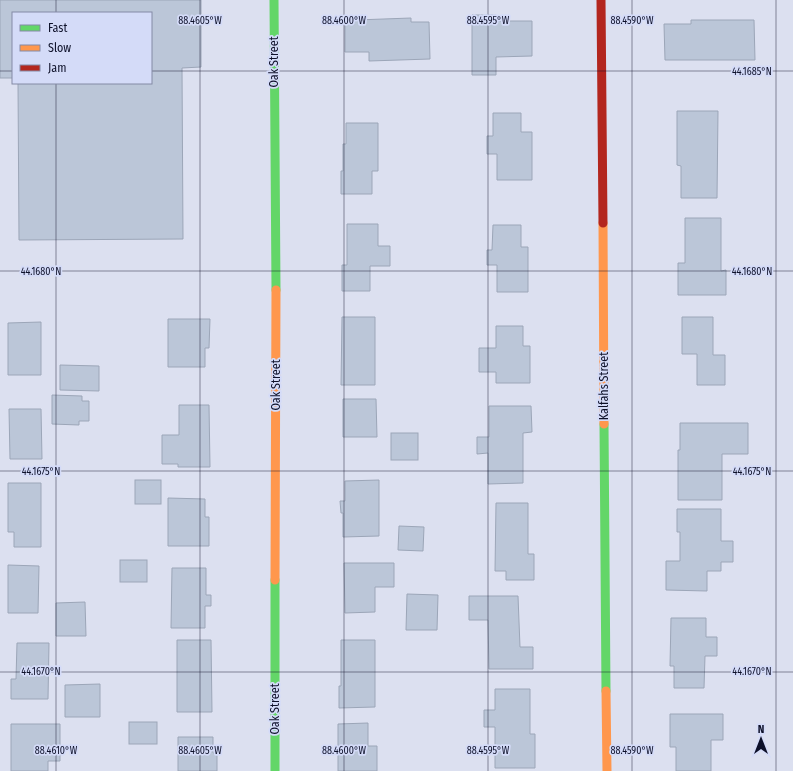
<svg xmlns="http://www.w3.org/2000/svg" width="793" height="771" viewBox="0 0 793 771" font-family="'Fira Sans Condensed',sans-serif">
  <rect width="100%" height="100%" fill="#dce0f0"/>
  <g fill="#bbc6d8" stroke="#9ca6b8">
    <polygon points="0,0 201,0 201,67 182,68 183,239 19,240 18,83 151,83 151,13 13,13 13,78 0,78"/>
    <polygon points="472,15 496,15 496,21 532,21 532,56 496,57 496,75 472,75"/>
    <polygon points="340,17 356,17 356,20 411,18 411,22 429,22 430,59 369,61 369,52 345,52 345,24 340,24"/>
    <polygon points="691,20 754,20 755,60 665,60 664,24 691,24"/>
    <polygon points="677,111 718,111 717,198 681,198 681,166 677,165"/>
    <polygon points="493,113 521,113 521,132 532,132 532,180 497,180 497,154 487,154 487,136 493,136"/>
    <polygon points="346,123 378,123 378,171 372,171 372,194 341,194 341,171 343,171 343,144 346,144"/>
    <polygon points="685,218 721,218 721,271 726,270 726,295 678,295 678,263 685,263"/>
    <polygon points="347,224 378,224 378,246 390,246 390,266 370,266 370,291 342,291 342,265 347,265"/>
    <polygon points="493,225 521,225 521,247 528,247 528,292 497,292 497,265 487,265 487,250 492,250"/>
    <polygon points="342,317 375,317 375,385 341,385"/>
    <polygon points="682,317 713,317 713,355 725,355 725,385 697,385 697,354 682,354"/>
    <polygon points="168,319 210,319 209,348 205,348 205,367 168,367"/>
    <polygon points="41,322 41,375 8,375 8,323"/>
    <polygon points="496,326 523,326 523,346 530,346 530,383 496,383 496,372 479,372 479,348 496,348"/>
    <polygon points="60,365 99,366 99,391 60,390"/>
    <polygon points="52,395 82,396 82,401 89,401 89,421 79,421 79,425 52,424"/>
    <polygon points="343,399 376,399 377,437 343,437"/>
    <polygon points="179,405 209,405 210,467 178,467 178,464 162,464 162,435 179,435"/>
    <polygon points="489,406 531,406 532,432 523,433 523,483 488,484 488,453 477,454 477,437 489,437"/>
    <polygon points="9,409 41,409 42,459 10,459"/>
    <polygon points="680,423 748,423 748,454 722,454 722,500 678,500 678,450 680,450"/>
    <rect x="391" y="433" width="27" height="27"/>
    <rect x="135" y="480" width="26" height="24"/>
    <polygon points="379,480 379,536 343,537 343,513 341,513 340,501 345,501 345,481"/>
    <polygon points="8,483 41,483 41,547 14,547 14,532 8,532"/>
    <polygon points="168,498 205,499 205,517 209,517 209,546 168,546"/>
    <polygon points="496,503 528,503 528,554 534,554 534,580 506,580 506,571 495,571"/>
    <polygon points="677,509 721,509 721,541 733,541 733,562 721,562 721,571 707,571 707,591 666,590 666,561 680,561 680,532 677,532"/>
    <polygon points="399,526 424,527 423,551 398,550"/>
    <rect x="120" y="560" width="27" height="22"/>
    <polygon points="344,563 394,563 394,587 375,587 375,612 345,613"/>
    <polygon points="8,565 39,566 38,613 8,613"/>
    <polygon points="172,568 206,568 206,595 211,595 211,606 205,606 205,628 171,628"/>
    <polygon points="407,594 438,595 437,630 406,630"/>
    <polygon points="469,596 518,596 520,647 533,647 533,669 489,669 488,620 469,620"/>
    <polygon points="85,602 86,636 56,636 56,603"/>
    <polygon points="671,618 706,618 706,637 717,637 717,656 705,656 704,688 674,688 674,666 670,666"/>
    <polygon points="177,640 211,640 212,712 177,712"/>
    <polygon points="341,640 375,640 375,707 339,708 339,686 341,686"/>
    <polygon points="17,643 49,643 48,699 11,699 11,679 16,679"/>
    <polygon points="100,684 100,717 65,717 65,685"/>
    <polygon points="495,689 530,689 530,734 535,734 535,768 495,768 495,727 484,727 484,710 495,710"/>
    <polygon points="670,714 723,714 723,740 711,740 711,771 676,771 676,747 670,747"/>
    <rect x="129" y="722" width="28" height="22"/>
    <polygon points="368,723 368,746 377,746 377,771 338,771 338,724"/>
    <polygon points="11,724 60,724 60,761 48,761 48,771 11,771"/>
    <polygon points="178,737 213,737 213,753 217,753 217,771 178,771"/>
  </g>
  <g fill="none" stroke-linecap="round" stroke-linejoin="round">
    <g stroke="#63d668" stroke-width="9">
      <polyline points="274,0 276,290"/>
      <polyline points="604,424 606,691"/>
      <polyline points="275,771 275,580"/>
    </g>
    <g stroke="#ff974d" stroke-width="9">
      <polyline points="603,223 604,424"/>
      <polyline points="275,580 276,290"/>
      <polyline points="606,691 607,771"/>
    </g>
    <polyline stroke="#b3261e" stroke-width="9" points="601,0 603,223"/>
  </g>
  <path fill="none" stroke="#0d1029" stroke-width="1" stroke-opacity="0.45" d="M56 0V13M200 0V771M344 0V771M488 0V771M632 0V771M776 0V771M0 71H13M151 71H793M56 83V771M0 271H793M0 471H793M0 672H793"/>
  <g text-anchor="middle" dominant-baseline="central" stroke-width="3.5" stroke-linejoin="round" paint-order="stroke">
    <g font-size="12" fill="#0d1029" stroke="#d4dbf8">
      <text transform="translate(274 62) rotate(-90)">Oak Street</text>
      <text transform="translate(276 385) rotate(-90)">Oak Street</text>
      <text transform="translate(604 386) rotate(-90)">Kalfahs Street</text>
      <text transform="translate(275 709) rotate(-90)">Oak Street</text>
    </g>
  </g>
  <g font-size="10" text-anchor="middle" fill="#0d1029" stroke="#d4dbf8" stroke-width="3.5" stroke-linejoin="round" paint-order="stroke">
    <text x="200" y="24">88.4605°W</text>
    <text x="344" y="24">88.4600°W</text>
    <text x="488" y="24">88.4595°W</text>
    <text x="632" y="24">88.4590°W</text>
    <text x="752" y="75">44.1685°N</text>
    <text x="41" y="275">44.1680°N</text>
    <text x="752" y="275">44.1680°N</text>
    <text x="41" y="475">44.1675°N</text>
    <text x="752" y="475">44.1675°N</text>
    <text x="41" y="675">44.1670°N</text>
    <text x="752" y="675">44.1670°N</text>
    <text x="56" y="754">88.4610°W</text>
    <text x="200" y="754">88.4605°W</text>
    <text x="344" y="754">88.4600°W</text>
    <text x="488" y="754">88.4595°W</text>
    <text x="632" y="754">88.4590°W</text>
  </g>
  <rect x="12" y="12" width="140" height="72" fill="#d4dbf8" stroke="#848aa5"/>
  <rect x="20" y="25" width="20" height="6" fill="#63d668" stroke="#848aa5"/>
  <text x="48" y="32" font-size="12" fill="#0d1029">Fast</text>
  <rect x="20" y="45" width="20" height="6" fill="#ff974d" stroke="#848aa5"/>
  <text x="48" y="52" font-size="12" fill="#0d1029">Slow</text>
  <rect x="20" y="65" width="20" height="6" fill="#b3261e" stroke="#848aa5"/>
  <text x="48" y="72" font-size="12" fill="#0d1029">Jam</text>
  <g transform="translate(761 739)" stroke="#d4dbf8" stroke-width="3" paint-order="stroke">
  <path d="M0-3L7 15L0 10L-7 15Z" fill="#0d1029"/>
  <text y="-6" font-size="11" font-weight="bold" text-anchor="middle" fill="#0d1029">N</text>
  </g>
</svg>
